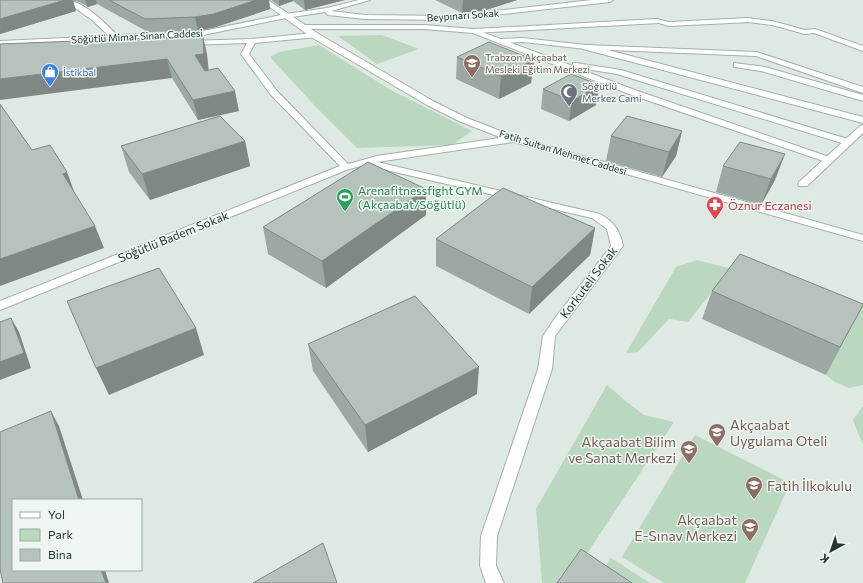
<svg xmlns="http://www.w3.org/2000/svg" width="863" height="583" viewBox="0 0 863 583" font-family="Commissioner,sans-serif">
  <rect width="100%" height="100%" fill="#dfe9e4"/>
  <g fill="#b9d8bf">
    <polygon points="382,35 419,49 377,64 338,36"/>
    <polygon points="319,45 389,89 472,131 452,145 357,148 314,105 270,57 279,52"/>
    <polygon points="697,260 863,303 863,385 849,388 835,382 826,375 849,331 723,278 688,322 669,319 638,352 626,353 676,267"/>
    <polygon points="607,385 628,403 644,415 674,422 584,558 603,570 611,558 650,583 542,583 536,509"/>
    <polygon points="863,406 863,445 853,420"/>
    <polygon points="695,435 790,483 745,583 664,583 622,557"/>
  </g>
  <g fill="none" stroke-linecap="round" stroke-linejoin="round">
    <defs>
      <g id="service">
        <polygon points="748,18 751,18 751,22 669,26 652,21 656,19 669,22"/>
        <polygon points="299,25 424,25 474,29 573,66 573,63 576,63 621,70 851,140 853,142 848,145 845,144 617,74 574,67 635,90 832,158 834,160 829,163 826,162 629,94 473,33 424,29 302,29 298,27"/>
        <polygon points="583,45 589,45 863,117 863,123 583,49"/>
        <polygon points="734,63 765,67 863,95 863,101 761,71 734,67"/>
      </g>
      <g id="minor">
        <path d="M64 0C83 0 104 22 117 35L198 32 286 14 327 8 359 0H370L331 11 365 15 449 16 592 0H613L610 2 449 20 365 19 328 15 325 12 286 18 198 36 0 45V41L109 36 92 20Z"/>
        <polygon points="745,18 772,21 805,30 815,29 863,46 863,51 814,33 805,34 772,25 748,22 745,22"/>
        <polygon points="656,19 659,19 659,23 474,33 470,31 474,29"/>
        <path d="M314 33 318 35 317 37 255 43 249 54 277 91 348 164 377 156 513 136 516 137 518 139 516 141 513 142 377 162 600 214C614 222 620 230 623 246L555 336 552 369 497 536 496 566 504 583H486L480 566 481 536 538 369 543 336 555 318 611 246 607 229 592 218 365 165 349 169 0 310V301L340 166 271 95 241 54 247 43 189 45 185 43 189 41 252 39Z"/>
        <polygon points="523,38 586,45 757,52 863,87 863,93 756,56 586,49 523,42 502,43 498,41 502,39"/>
        <polygon points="863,125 863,133 807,186 799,186 798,184 799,182 860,126"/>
      </g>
      <polygon id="tertiary" points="260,0 268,0 317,33 433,101 467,118 516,137 863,235 863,241 510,141 461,122 427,105 311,37"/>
    </defs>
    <use href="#service" stroke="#a3b0aa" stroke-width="2"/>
    <use href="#minor" stroke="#a3b0aa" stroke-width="2"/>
    <use href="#tertiary" stroke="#a3b0aa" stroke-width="2"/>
    <use href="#service" fill="#fff" fill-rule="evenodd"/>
    <use href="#minor" fill="#fff" fill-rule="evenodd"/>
    <use href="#tertiary" fill="#fff" fill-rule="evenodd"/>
  </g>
  <g fill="#9ca8a2">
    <polygon points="0,0 269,0 270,9 216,27 198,31 148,32 97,4 88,7 79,2 73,1 76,11 0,34"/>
    <polygon points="271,0 345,0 305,10 293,1 279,6"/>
    <polygon points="435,0 517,0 483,11 462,13"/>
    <polygon points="0,44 207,54 208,70 239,111 198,120 172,78"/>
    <polygon points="457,57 534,60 531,83 499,99 456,79"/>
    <polygon points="543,89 596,105 569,121 541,109"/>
    <polygon points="682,131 676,156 662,177 606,161 611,136"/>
    <polygon points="245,141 250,166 150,200 129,172 121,146"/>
    <polygon points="723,166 775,180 761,205 716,192"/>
    <polygon points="426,215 326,288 268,254 263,227"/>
    <polygon points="595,228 590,255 529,314 436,266 436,239"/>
    <polygon points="712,291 863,305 826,375 702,319"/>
    <polygon points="308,344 477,394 368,452 313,371"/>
  </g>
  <g fill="#7f8884">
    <polygon points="65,0 73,0 76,11 0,34 0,19"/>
    <polygon points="85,0 96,0 97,4 88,7"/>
    <polygon points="256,0 269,0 270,9 216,27 198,31 195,17"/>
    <polygon points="279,0 293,0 293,1 279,6"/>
    <polygon points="304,0 345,0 305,10"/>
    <polygon points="463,0 517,0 483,11 462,13"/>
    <polygon points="203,36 207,54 209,73 200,74 195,55"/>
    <polygon points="167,59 172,78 0,100 0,79"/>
    <polygon points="534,60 531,83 499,99 501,76"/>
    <polygon points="600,85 596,105 569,121 572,101"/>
    <polygon points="235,91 239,111 198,120 193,100"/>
    <polygon points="682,131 676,156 662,177 669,152"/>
    <polygon points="245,141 250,166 150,200 142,174"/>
    <polygon points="785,154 775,180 761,205 771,179"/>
    <polygon points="67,172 75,194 63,174"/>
    <polygon points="426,189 426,215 326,288 322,261"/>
    <polygon points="95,226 104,248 0,286 0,259"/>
    <polygon points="595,228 590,255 529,314 532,287"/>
    <polygon points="11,318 19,332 31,368 0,380 0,362"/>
    <polygon points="196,328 204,355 109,395 96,368"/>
    <polygon points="479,367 477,394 368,452 365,425"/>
    <polygon points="51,411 59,426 83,500 79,500"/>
    <polygon points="101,570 105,570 109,583 106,583"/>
  </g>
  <g fill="#b5c3bc" stroke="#7f8884">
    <polygon points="0,0 65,0 0,19"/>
    <polygon points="109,0 256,0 214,14 195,17 145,19"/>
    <polygon points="203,36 204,54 195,55 205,71 218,68 235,91 193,100 167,59 0,79 0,44"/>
    <polygon points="489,42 534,60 501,76 457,57"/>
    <polygon points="571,74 600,85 572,101 543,89"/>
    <polygon points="0,104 32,150 50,145 67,172 63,174 95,226 0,259"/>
    <polygon points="220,116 245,141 142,174 121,146"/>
    <polygon points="627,116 682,131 669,152 611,136"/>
    <polygon points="740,142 785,154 771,179 723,166"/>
    <polygon points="368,162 426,189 322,261 263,227"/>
    <polygon points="503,188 595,228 532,287 436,239"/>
    <polygon points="740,254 863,304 863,305 840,347 712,291"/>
    <polygon points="159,268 196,328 96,368 67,301"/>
    <polygon points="415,296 479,367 365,425 308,344"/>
    <polygon points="11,318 24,353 0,362 0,322"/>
    <polygon points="51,411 79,500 13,500 13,570 101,570 106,583 3,583 0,569 0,432"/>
    <polygon points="323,543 337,583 253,583"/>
    <polygon points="581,549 632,583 557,583"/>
  </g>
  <defs>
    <symbol id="school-pin" viewBox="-11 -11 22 30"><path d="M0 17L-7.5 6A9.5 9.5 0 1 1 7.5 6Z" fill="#8d6e63" stroke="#eff6f2"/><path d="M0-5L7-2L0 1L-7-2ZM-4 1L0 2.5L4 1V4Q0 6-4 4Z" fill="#fff"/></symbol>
    <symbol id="shop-pin" viewBox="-11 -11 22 30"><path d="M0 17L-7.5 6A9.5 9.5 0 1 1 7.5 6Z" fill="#3f7fe0" stroke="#eff6f2"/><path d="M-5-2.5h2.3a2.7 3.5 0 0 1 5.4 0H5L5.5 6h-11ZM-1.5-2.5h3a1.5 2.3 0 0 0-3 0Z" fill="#fff"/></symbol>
    <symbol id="mosque-pin" viewBox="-11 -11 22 30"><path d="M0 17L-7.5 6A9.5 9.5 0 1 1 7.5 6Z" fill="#6b7280" stroke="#eff6f2"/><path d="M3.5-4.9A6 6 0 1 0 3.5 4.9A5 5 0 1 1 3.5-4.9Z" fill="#fff"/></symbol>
    <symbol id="stadium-pin" viewBox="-11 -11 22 30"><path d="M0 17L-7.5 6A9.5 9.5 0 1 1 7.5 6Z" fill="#2e9e5b" stroke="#eff6f2"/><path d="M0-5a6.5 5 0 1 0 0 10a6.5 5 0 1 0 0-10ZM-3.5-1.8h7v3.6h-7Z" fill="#fff"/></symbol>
    <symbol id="pharmacy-pin" viewBox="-11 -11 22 30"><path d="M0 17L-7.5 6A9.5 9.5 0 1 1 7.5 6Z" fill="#e0444e" stroke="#eff6f2"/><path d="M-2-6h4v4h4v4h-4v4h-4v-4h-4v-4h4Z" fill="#fff"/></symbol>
  </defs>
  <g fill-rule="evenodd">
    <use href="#school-pin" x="462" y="53" width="20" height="27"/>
    <use href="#shop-pin" x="40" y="62" width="20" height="27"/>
    <use href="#mosque-pin" x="559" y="82" width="20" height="27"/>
    <use href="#stadium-pin" x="335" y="187" width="20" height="27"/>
    <use href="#pharmacy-pin" x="705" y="195" width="20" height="27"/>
    <use href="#school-pin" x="707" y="422" width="20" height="27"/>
    <use href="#school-pin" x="679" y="439" width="20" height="27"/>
    <use href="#school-pin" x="744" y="475" width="20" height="27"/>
    <use href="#school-pin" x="740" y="517" width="20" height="27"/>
  </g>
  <g text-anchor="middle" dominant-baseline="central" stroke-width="3" stroke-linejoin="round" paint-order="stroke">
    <g font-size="10" fill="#223730" stroke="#eff6f2">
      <text transform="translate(463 15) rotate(-4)">Beypınarı Sokak</text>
      <text transform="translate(137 36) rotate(-3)">Söğütlü Mimar Sinan Caddesi</text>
      <text transform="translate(563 152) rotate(17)">Fatih Sultan Mehmet Caddesi</text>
    </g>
    <g font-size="10" fill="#785e54" stroke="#eff6f2" text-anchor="start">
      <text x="485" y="57">Trabzon Akçaabat<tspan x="485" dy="12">Mesleki Eğitim Merkezi</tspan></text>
    </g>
    <g font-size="10" fill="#366cbe" stroke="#eff6f2" text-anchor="start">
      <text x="63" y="72">İstikbal</text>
    </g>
    <g font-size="10" fill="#5b616d" stroke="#eff6f2" text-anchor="start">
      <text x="582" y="86">Söğütlü<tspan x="582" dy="12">Merkez Cami</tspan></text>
    </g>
    <g font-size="12" fill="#27864d" stroke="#eff6f2" text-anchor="start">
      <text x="358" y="190">Arenafitnessfight GYM<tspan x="358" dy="14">(Akçaabat/Söğütlü)</tspan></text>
    </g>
    <g font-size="12" fill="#be3a42" stroke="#eff6f2" text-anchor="start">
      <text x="728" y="205">Öznur Eczanesi</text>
    </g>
    <g font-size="12" fill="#223730" stroke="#eff6f2">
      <text transform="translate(173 236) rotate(-22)">Söğütlü Badem Sokak</text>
      <text transform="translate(588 282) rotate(-53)">Korkuteli Sokak</text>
    </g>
    <g font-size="14" fill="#785e54" stroke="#eff6f2" text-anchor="start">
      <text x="730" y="424">Akçaabat<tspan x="730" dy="16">Uygulama Oteli</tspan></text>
      <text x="676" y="441" text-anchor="end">Akçaabat Bilim<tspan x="676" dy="16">ve Sanat Merkezi</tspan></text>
      <text x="767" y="485">Fatih İlkokulu</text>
      <text x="737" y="519" text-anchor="end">Akçaabat<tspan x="737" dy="16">E-Sınav Merkezi</tspan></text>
    </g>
  </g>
  <rect x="12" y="499" width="130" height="72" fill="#eff6f2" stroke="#9daaa4"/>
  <rect x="20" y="512" width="20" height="6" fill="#ffffff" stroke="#9daaa4"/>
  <text x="48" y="519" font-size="12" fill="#223730">Yol</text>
  <rect x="20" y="529" width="20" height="12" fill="#b9d8bf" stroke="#9daaa4"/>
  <text x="48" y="539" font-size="12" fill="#223730">Park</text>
  <rect x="20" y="549" width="20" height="12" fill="#b5c3bc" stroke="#9daaa4"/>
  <text x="48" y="559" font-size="12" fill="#223730">Bina</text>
  <g transform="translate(831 551) rotate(220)" stroke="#eff6f2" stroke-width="3" paint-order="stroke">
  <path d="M0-3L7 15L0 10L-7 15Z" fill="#223730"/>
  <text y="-6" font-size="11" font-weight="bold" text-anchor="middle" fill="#223730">K</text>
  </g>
</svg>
